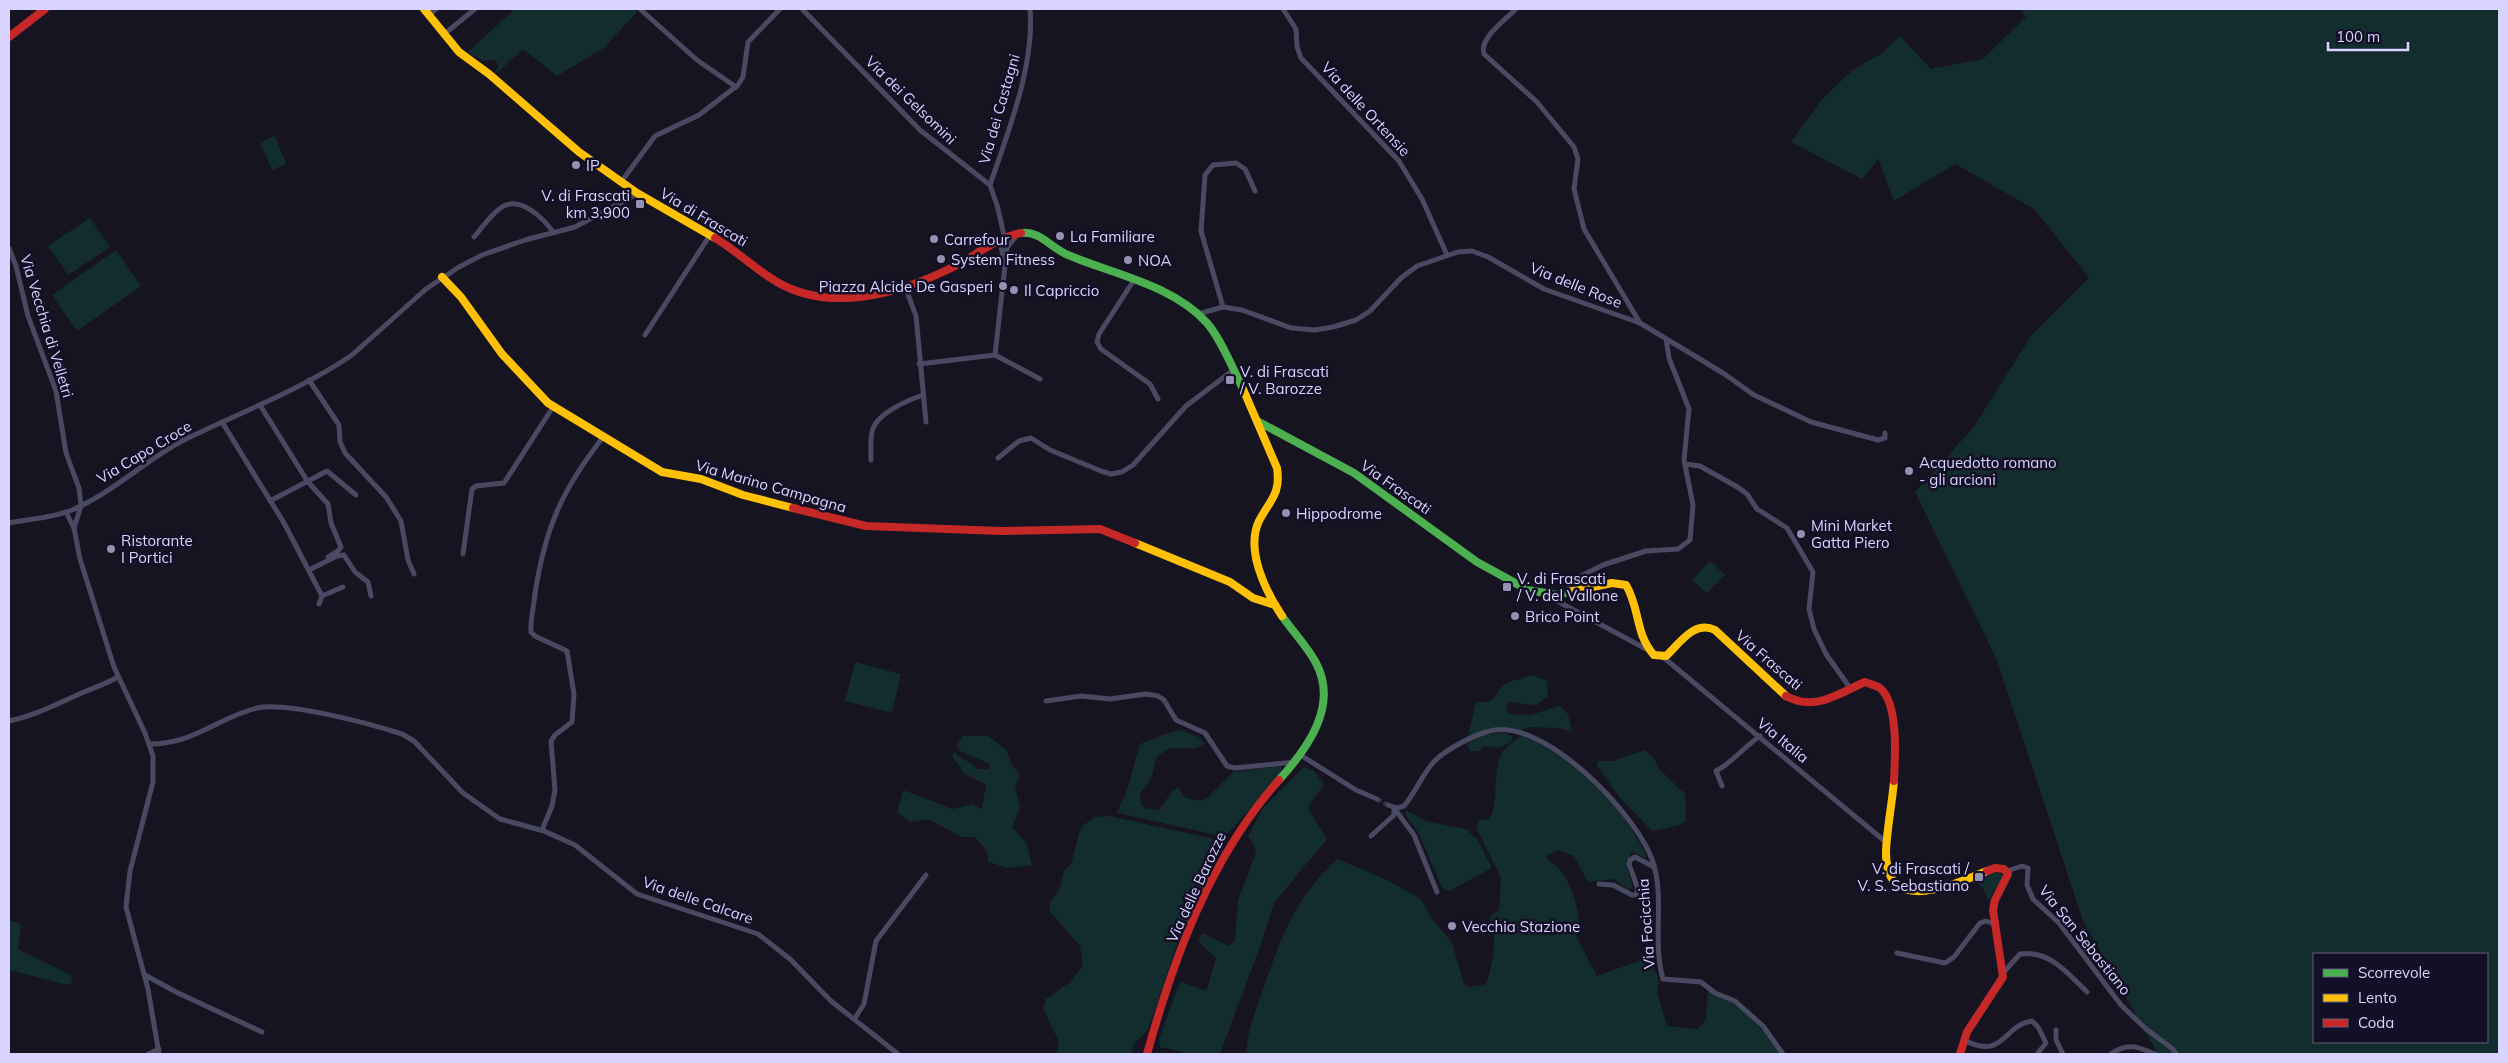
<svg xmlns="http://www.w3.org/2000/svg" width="2508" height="1063" viewBox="0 0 2508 1063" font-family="Mulish,sans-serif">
  <rect width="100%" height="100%" fill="#161421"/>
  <g fill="#132c2d" fill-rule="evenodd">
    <polygon points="515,9 634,9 637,12 605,47 557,76 523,49 497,73 496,69 499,66 495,60 483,61 468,52"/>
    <path d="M2021 9H2499V1054H2158L2083 921 1997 660 1915 492 1973 428 2031 336 2089 278 2034 209 1955 164 1894 201 1878 159 1862 179 1791 142 1822 99 1854 69 1881 54 1900 36 1931 69 1983 59 2026 17ZM2314 954H2487V1042H2314Z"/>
    <polygon points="275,136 286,164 272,170 260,142"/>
    <polygon points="90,218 110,247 68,275 48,246"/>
    <polygon points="116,250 141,286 77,331 52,295"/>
    <polygon points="1710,561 1725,575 1707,593 1692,580"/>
    <polygon points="855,662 901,674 892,713 845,701"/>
    <path d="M1531 675 1547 681 1548 697 1536 705 1509 702 1506 706 1509 714 1531 715 1559 706 1568 714 1572 732 1560 728 1528 727 1520 731 1493 728 1468 736 1476 702C1502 703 1491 694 1504 685 1511 680 1523 679 1531 675Z"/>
    <path d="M1180 730 1199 737 1204 744 1196 748H1171L1157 756C1152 772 1154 780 1140 793L1141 805 1145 808 1159 810 1173 790 1178 787 1184 797 1200 801 1206 799 1233 772 1280 766 1282 768 1279 776 1225 837 1117 813 1127 790 1140 744 1165 734Z"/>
    <polygon points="1495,733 1505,733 1513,737 1511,742 1499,748 1484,746 1479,751 1470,751 1467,744 1482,735"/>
    <polygon points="963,736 988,736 1007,751 1011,763 1020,775 1015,786 1020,808 1012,827 1027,844 1032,865 1008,868 988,862 987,851 975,837 962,837 928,819 910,822 897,812 903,790 953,809 972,804 982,809 986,785 964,773 952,756 954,752 978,769 989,769 990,764 960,751 956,744"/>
    <path d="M1521 736C1574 753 1624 807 1647 857L1645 858 1631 851 1627 867 1633 886 1629 890 1614 879 1588 882 1574 856 1558 850 1547 855V859C1569 872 1577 901 1580 925L1574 932 1597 976 1650 957 1659 981 1657 992 1667 1026 1698 1029 1706 1019 1708 987C1739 1003 1761 1026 1781 1054H1246C1247 1031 1256 1009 1264 987 1281 937 1296 895 1338 859L1387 880 1421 899 1433 920 1452 943 1464 984 1470 987 1486 984C1494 961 1497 940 1490 917L1499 910 1501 878 1476 827 1479 820 1490 819C1499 799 1492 770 1503 751 1506 746 1516 740 1521 736Z"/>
    <polygon points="1645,750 1654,758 1659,769 1685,794 1686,821 1681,825 1652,831 1621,799 1597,766 1598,761 1613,761"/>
    <polygon points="1304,767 1314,771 1324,784 1308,808 1327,839 1274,903 1261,944 1220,1054 1192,1054 1160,1047 1159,1039 1178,987 1182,982 1206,991 1216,958 1198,941 1202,933 1229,946 1235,940 1238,900 1256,853 1254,845 1248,837 1262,809"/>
    <polygon points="1406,810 1425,821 1466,829 1478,840 1492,868 1449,891 1442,888 1418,832 1406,816"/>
    <polygon points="1109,816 1210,838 1219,845 1218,852 1177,944 1148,1030 1134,1044 1131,1054 1057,1054 1059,1042 1043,1008 1046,999 1069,983 1083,966 1080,946 1050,912 1049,903 1060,888 1064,871 1071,864 1081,827 1095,817"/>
    <polygon points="1994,873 2001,873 2003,879 1993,892 1989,901 1982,887 1972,880"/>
    <polygon points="9,921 19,923 21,926 18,949 71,975 72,984 64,984 9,970"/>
  </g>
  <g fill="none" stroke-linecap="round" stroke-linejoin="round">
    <polyline stroke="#333142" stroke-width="5" stroke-dasharray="5 2.5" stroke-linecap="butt" points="1377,799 1388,805"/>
    <g stroke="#4a4962" stroke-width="5">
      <polyline points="640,9 697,60 736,87"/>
      <polyline points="802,9 920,130 990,185 997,205 1005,239"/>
      <polyline points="1283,9 1296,29 1297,47 1301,58 1399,161 1422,199 1447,255"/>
      <path d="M1516 9C1505 20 1479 38 1484 54L1537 102 1574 147 1578 159 1574 189 1584 229 1640 323"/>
      <polyline points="429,15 436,9"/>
      <polyline points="443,35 475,9"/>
      <polyline points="621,182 655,136 699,115 738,85 743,77 748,42 780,9"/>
      <path d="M990 185C1008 132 1035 65 1030 9"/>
      <path d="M474 237C482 228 493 211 504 206 522 197 544 219 553 232"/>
      <polyline points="1000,242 1004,261"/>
      <polyline points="9,248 16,266 28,316 56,391 66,453 79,488 81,506 74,528 80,559 114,667 145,733 153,756 153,782 130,871 126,907 148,989 159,1054"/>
      <polyline points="1134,280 1099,334 1097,342 1101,349 1150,384 1158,399"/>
      <polyline points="906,289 916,316 926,422"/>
      <polyline points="1223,307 1201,231 1205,175 1213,165 1236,163 1245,169 1255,191"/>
      <polyline points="1198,314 1223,307 1242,310 1291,328 1315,330 1333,327 1356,320 1370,311 1401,278 1417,266 1458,252 1472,251 1488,257 1544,289 1640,323 1723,373 1754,395 1811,422 1878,440 1885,438 1885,433"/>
      <polyline points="645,335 710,235"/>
      <polyline points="995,355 1007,248 1017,235"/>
      <polyline points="919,364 995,355 1040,379"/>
      <polyline points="309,380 339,425 340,442 345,453 386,497 401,521 408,560 414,574"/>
      <polyline points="260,405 308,482 328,504 331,523 341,547 338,551 328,557"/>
      <polyline points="222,422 284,523 322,596 343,587"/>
      <polyline points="998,458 1019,441 1031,438 1050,450 1101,471 1111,474 1122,472 1133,465 1186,406 1232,371"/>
      <path d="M871 460C871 451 870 440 872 432 875 414 908 400 923 395"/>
      <polyline points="1685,464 1700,466 1739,488 1747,494 1757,509 1787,528 1813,572 1809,609 1814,629 1826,654 1850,688"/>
      <polyline points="270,501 327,471 356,495"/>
      <polyline points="66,512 74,528"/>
      <path d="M9 523C29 519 53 518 72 510 113 493 146 459 186 439 241 412 301 390 352 355L426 289 459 267 482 255 525 240 575 227 637 194"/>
      <polyline points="463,554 472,489 476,486 504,483 553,407"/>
      <polyline points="309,570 337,556 344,555 355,572 368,582 371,596"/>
      <polyline points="1565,594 1575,579 1603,565 1646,551 1678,549 1690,540 1693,505 1684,460 1689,409 1669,358 1666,339"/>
      <polyline points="1546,595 1646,649"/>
      <polyline points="319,604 322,596"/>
      <polyline points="1663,657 1887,843"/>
      <polyline points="1046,701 1081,696 1110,699 1146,694 1158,696 1164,700 1176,720 1205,733 1227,766 1235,768 1295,762"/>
      <path d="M9 721C33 716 53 706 75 696 90 689 104 685 118 677"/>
      <path d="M149 744C195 744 217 718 257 708 286 701 371 724 402 734L414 741 463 793 500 819 544 831 575 845 637 894 758 934 790 959 831 1001 898 1054"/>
      <polyline points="1302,756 1356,790 1377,799"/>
      <path d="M1722 786 1716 771C1733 762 1744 747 1760 736"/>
      <path d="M1388 805 1397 808 1404 806C1414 794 1421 778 1431 765 1441 752 1470 737 1486 732 1541 713 1637 814 1653 862 1665 899 1652 941 1663 979L1701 982 1715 993 1735 1001 1763 1026 1783 1054"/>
      <polyline points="1394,808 1414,835 1437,892"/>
      <path d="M542 830 552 806 555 790 551 741 555 735 572 722 574 694 567 651 535 636 531 632C530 619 534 606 535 594 545 527 563 488 604 436"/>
      <polyline points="1371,836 1394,815 1394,809"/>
      <polyline points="2007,871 2022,866 2028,868 2027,885 2033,899 2059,923 2121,1005 2146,1029 2173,1049 2176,1054"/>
      <polyline points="1599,884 1613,885 1632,895 1636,895 1638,889 1629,864 1630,860 1635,857 1654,867"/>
      <polyline points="1897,953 1945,963 1954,957 1980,923 1986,921 1994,924"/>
      <path d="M2003 973 2020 954C2050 950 2067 973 2087 992"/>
      <polyline points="145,975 176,992 262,1032"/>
      <polyline points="855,1018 864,1004 876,941 926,875"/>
      <polyline points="2056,1030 2056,1040 2063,1054"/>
      <path d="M1964 1040C2004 1061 2003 1025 2032 1021L2038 1027 2046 1043 2037 1054"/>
      <polyline points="148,1054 159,1049"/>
      <path d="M2111 1054C2127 1042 2138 1047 2155 1054"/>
    </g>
    <g stroke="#4caf50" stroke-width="8">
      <path d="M1021 233C1039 230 1051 248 1068 255 1113 274 1173 285 1207 323 1221 339 1233 369 1243 389"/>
      <polyline points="1259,422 1354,473 1477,562 1528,590 1557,595 1569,592"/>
      <path d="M1279 780C1307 749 1339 706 1316 663 1307 646 1293 632 1282 616"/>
    </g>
    <g stroke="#ffc107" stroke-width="8">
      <polyline points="424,9 459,52 489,74 579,152 637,193 715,238"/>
      <polyline points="442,277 461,297 502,354 548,403 662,472 701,479 743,495 793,508"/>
      <path d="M1243 389 1277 468C1281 494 1270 500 1259 521 1245 550 1266 592 1282 616"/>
      <polyline points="1135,543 1230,582 1253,598 1275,605"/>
      <path d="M1569 592 1612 583 1626 585C1640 608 1635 634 1654 655L1666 656C1680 643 1694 620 1715 630L1786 696"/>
      <path d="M1894 781C1892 804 1887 828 1886 851 1885 917 1952 885 1987 871"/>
    </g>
    <g stroke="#c62828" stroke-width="8">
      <polyline points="9,37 45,9"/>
      <path d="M715 238C737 251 755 269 777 282 830 313 898 294 949 269 973 258 995 238 1021 233"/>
      <polyline points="793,508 866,526 1001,531 1100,529 1135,543"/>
      <path d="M1786 696C1815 712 1837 694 1865 682 1869 684 1876 685 1880 688 1899 704 1895 758 1894 781"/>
      <path d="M1147 1054C1174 957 1211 856 1279 780"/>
      <polyline points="1960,1054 1967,1032 2003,977 1993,910 1995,900 2008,874 2004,869 1995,868 1987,871"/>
    </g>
  </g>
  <g fill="#9591b1" stroke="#130f26" stroke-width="2">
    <circle cx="576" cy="165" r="5"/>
    <rect x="635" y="199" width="10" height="10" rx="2.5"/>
    <circle cx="1060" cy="236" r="5"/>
    <circle cx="934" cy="239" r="5"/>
    <circle cx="941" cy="259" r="5"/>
    <circle cx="1128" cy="260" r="5"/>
    <circle cx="1003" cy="286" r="5"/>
    <circle cx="1014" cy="290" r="5"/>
    <rect x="1225" y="375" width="10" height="10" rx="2.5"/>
    <circle cx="1909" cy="471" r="5"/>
    <circle cx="1286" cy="513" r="5"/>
    <circle cx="1801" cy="534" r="5"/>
    <circle cx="111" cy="549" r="5"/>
    <rect x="1502" y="582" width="10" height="10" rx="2.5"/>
    <circle cx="1515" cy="616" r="5"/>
    <rect x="1974" y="872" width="10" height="10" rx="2.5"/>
    <circle cx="1452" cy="926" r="5"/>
  </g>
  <g text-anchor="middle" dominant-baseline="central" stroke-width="5" stroke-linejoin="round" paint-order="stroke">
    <g font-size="15" fill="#d9d4ff" stroke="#130f26">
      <text transform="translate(911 100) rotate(44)">Via dei Gelsomini</text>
      <text transform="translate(999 109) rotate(-74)">Via dei Castagni</text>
      <text transform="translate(1366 109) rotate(47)">Via delle Ortensie</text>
      <text transform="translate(704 217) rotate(31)">Via di Frascati</text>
      <text transform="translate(1576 285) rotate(22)">Via delle Rose</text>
      <text transform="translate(47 326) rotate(73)">Via Vecchia di Velletri</text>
      <text transform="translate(144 452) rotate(-31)">Via Capo Croce</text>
      <text transform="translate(771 486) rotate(16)">Via Marino Campagna</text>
      <text transform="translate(1396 487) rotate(35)">Via Frascati</text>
      <text transform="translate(1769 660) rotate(41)">Via Frascati</text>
      <text transform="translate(1783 740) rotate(39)">Via Italia</text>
      <text transform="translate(1196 887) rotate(-65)">Via delle Barozze</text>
      <text transform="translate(698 900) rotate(19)">Via delle Calcare</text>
      <text transform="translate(1646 924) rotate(-94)">Via Focicchia</text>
      <text transform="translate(2085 940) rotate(51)">Via San Sebastiano</text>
    </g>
    <g font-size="15" fill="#d9d4ff" stroke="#130f26" text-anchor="start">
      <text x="586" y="165">IP</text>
      <text x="630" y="195" text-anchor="end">V. di Frascati<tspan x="630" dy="17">km 3,900</tspan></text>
      <text x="1070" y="236">La Familiare</text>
      <text x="944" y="239">Carrefour</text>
      <text x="951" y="259">System Fitness</text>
      <text x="1138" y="260">NOA</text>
      <text x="993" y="286" text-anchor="end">Piazza Alcide De Gasperi</text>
      <text x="1024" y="290">Il Capriccio</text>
      <text x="1240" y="371">V. di Frascati<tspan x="1240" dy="17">/ V. Barozze</tspan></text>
      <text x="1919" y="462">Acquedotto romano<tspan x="1919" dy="17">- gli arcioni</tspan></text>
      <text x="1296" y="513">Hippodrome</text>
      <text x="1811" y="525">Mini Market<tspan x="1811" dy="17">Gatta Piero</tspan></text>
      <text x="121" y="540">Ristorante<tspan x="121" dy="17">I Portici</tspan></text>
      <text x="1517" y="578">V. di Frascati<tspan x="1517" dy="17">/ V. del Vallone</tspan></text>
      <text x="1525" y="616">Brico Point</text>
      <text x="1969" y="868" text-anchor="end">V. di Frascati /<tspan x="1969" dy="17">V. S. Sebastiano</tspan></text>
      <text x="1462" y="926">Vecchia Stazione</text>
    </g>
  </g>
  <rect width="2508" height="1063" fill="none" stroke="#d9d4ff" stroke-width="20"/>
  <rect x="2313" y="953" width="175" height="90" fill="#130f26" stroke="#625e7d"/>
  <rect x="2323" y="969" width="25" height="8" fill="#4caf50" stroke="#625e7d"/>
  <text x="2358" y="978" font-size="15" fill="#d9d4ff">Scorrevole</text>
  <rect x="2323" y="994" width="25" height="8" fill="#ffc107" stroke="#625e7d"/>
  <text x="2358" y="1003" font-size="15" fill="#d9d4ff">Lento</text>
  <rect x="2323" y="1019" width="25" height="8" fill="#c62828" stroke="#625e7d"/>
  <text x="2358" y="1028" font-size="15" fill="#d9d4ff">Coda</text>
  <path d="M2328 42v8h80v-8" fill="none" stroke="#d9d4ff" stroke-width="2.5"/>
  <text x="2336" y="42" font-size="15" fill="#d9d4ff" stroke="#130f26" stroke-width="4" paint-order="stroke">100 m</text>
</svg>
